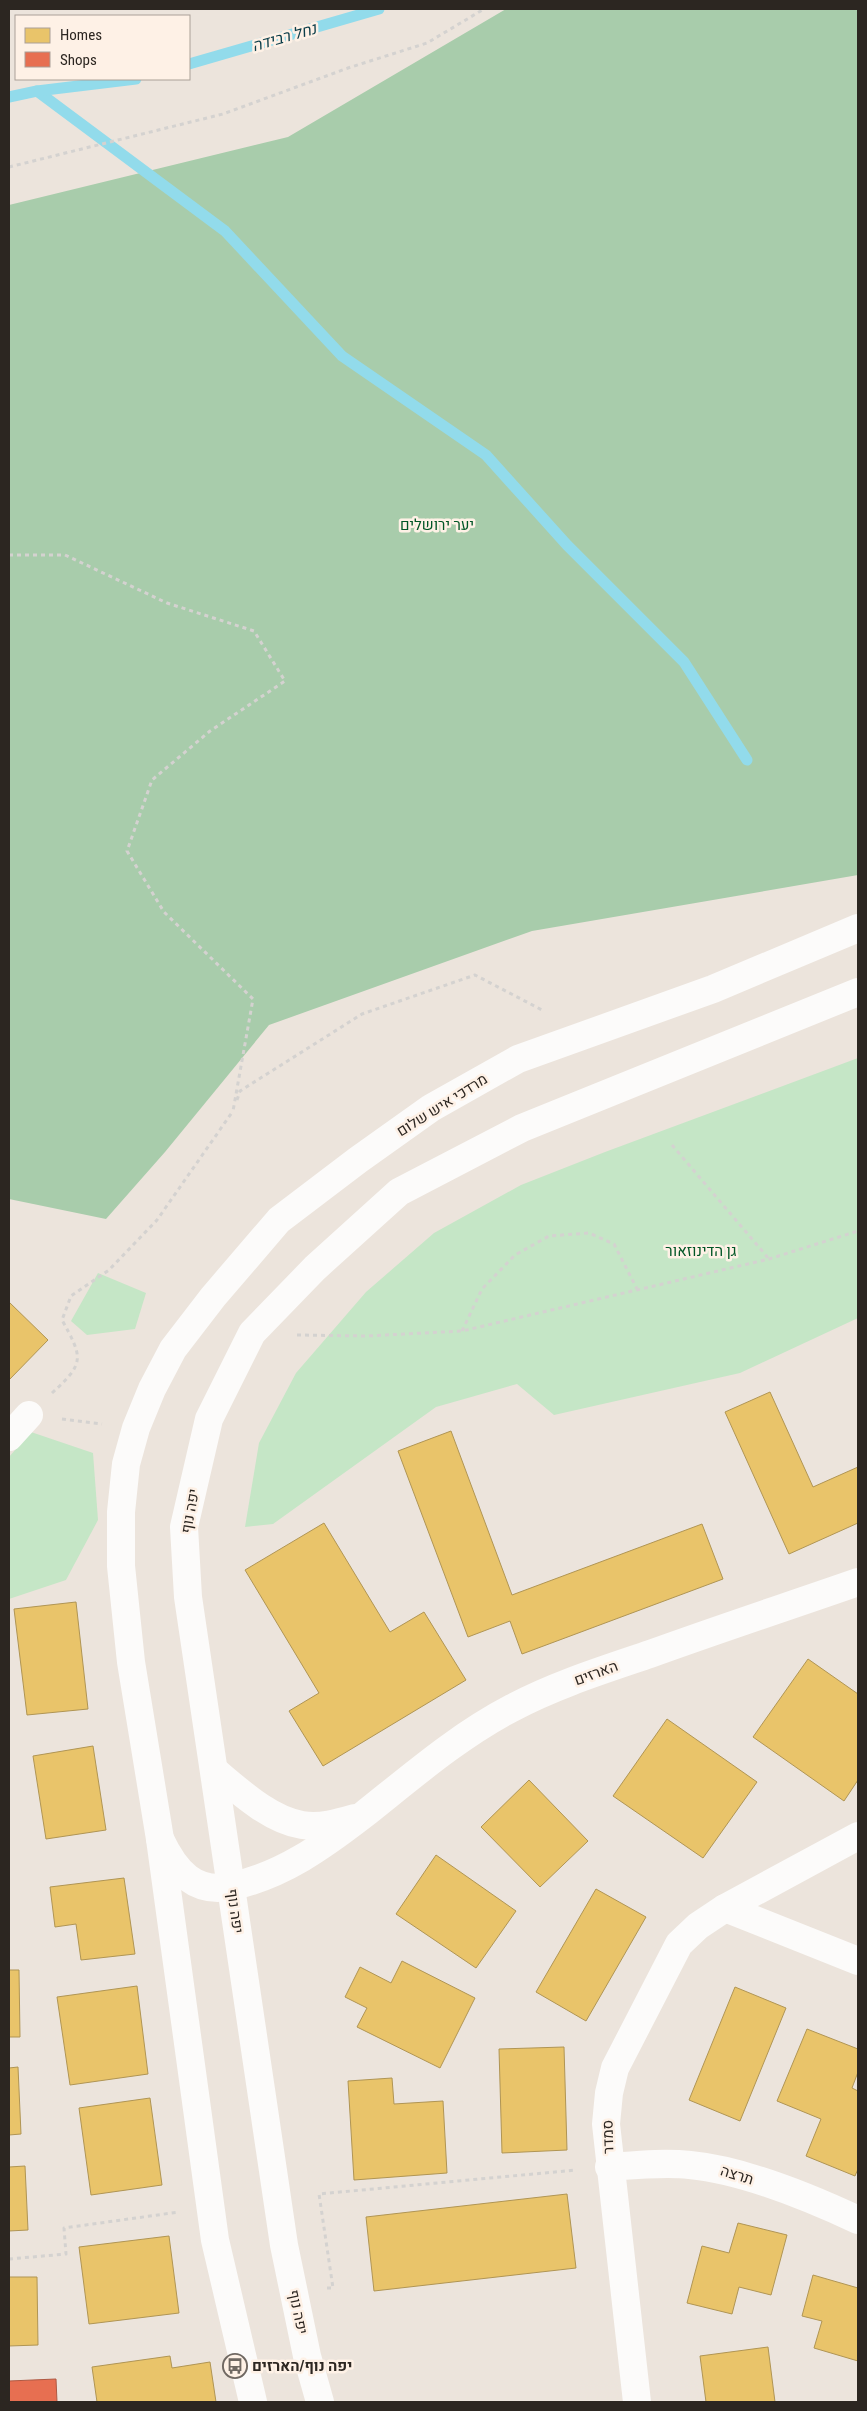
<svg xmlns="http://www.w3.org/2000/svg" width="867" height="2411" viewBox="0 0 867 2411" font-family="'Roboto Condensed',Heebo,sans-serif">
  <rect width="100%" height="100%" fill="#ece4dc"/>
  <g fill="#c5e6c6">
    <polygon points="858,1058 858,1318 740,1373 554,1415 517,1384 436,1407 273,1524 245,1527 259,1443 296,1373 366,1292 434,1233 521,1185 605,1152"/>
    <polygon points="98,1273 146,1293 135,1329 87,1335 71,1321"/>
    <polygon points="31,1432 93,1453 98,1520 66,1580 9,1599 9,1457"/>
  </g>
  <polygon fill="#a8ccab" points="506,9 858,9 858,875 532,931 269,1025 165,1152 106,1219 9,1199 9,205 288,137"/>
  <g fill="#e9c46a" stroke="#b09554">
    <polygon points="9,1302 48,1340 9,1380"/>
    <polygon points="770,1392 813,1487 858,1467 858,1523 789,1554 725,1412"/>
    <polygon points="451,1431 512,1595 702,1524 723,1579 522,1654 510,1621 468,1637 398,1451"/>
    <polygon points="324,1523 390,1632 424,1612 466,1680 323,1766 289,1711 319,1693 245,1570"/>
    <polygon points="76,1602 88,1709 27,1715 14,1609"/>
    <polygon points="808,1659 858,1694 858,1780 844,1801 753,1737"/>
    <polygon points="667,1719 757,1782 703,1858 613,1796"/>
    <polygon points="93,1746 106,1830 46,1839 33,1756"/>
    <polygon points="529,1780 588,1841 540,1887 481,1827"/>
    <polygon points="436,1855 516,1911 476,1968 396,1914"/>
    <polygon points="124,1878 135,1954 81,1960 76,1924 55,1927 50,1887"/>
    <polygon points="596,1889 646,1917 586,2021 536,1992"/>
    <polygon points="402,1961 475,1998 440,2068 357,2027 367,2008 345,1997 360,1967 391,1983"/>
    <polygon points="9,1970 19,1970 20,2037 9,2037"/>
    <polygon points="137,1986 148,2074 70,2085 57,1997"/>
    <polygon points="735,1987 786,2008 740,2121 689,2100"/>
    <polygon points="807,2029 858,2049 858,2072 852,2088 858,2091 858,2169 855,2176 806,2156 821,2119 777,2101"/>
    <polygon points="564,2047 567,2150 502,2153 499,2049"/>
    <polygon points="18,2067 21,2134 9,2135 9,2068"/>
    <polygon points="392,2078 394,2104 443,2101 447,2173 354,2180 348,2081"/>
    <polygon points="150,2098 162,2185 91,2195 79,2108"/>
    <polygon points="25,2166 28,2230 9,2231 9,2167"/>
    <polygon points="567,2194 576,2268 374,2291 366,2217"/>
    <polygon points="738,2223 787,2235 771,2295 739,2287 732,2314 687,2303 702,2246 729,2253"/>
    <polygon points="169,2236 179,2313 89,2324 79,2247"/>
    <polygon points="813,2275 858,2288 858,2361 814,2348 822,2321 802,2316"/>
    <polygon points="9,2277 37,2277 38,2345 9,2346"/>
    <polygon points="768,2347 775,2402 706,2402 700,2356"/>
    <polygon points="170,2356 172,2368 210,2362 216,2402 97,2402 92,2367"/>
  </g>
  <polygon fill="#e76f51" stroke="#af5943" points="56,2379 57,2402 9,2402 9,2381"/>
  <g fill="none" stroke-linecap="round" stroke-linejoin="round">
    <g stroke="#92dbeb" stroke-width="11">
      <polyline points="189,64 379,9"/>
      <polyline points="37,91 225,231 342,356 486,455 567,545 684,662 747,760"/>
      <polyline points="9,97 37,91 136,79"/>
    </g>
    <g stroke="#d4d2d0" stroke-width="3" stroke-dasharray="4 4" stroke-linecap="butt">
      <polyline points="9,167 223,114 348,68 427,43 484,9"/>
      <polyline points="9,555 65,555 167,603 254,631 285,681 210,731 152,780 127,851 164,912 253,999 233,1111"/>
      <polyline points="237,1100 240,1091 362,1014 475,975 544,1011"/>
      <polyline points="672,1145 769,1259"/>
      <polyline points="462,1331 482,1289 515,1255 549,1236 589,1233 614,1244 637,1289"/>
      <polyline points="297,1335 366,1336 462,1331 769,1259 858,1231"/>
      <path d="M52 1393C85 1363 83 1358 62 1320L71 1296 109 1270 157 1220 233 1111"/>
      <polyline points="62,1419 102,1424"/>
      <polyline points="9,2259 66,2254 64,2228 179,2212"/>
      <polyline points="327,2288 333,2288 319,2194 576,2170"/>
    </g>
    <g stroke="#fcfbfa" stroke-width="28">
      <polyline points="9,1437 29,1415"/>
      <path d="M215 1771C239 1791 270 1820 302 1825 320 1828 338 1823 355 1818"/>
      <path d="M160 1839C175 1871 195 1895 233 1886 283 1875 323 1846 362 1816 410 1778 458 1736 512 1708 555 1685 603 1670 650 1654 719 1629 789 1606 858 1582"/>
      <polyline points="725,1908 858,1961"/>
      <path d="M609 2167C636 2165 664 2162 690 2165 742 2170 811 2198 858 2220"/>
      <polyline points="637,2402 606,2124 609,2093 615,2068 679,1944 698,1926 725,1908 858,1836"/>
    </g>
    <g stroke="#fcfbfa" stroke-width="28">
      <polyline points="253,2402 215,2240 160,1839 131,1662 121,1566 121,1512 126,1464 136,1428 152,1389 173,1349 213,1297 279,1220 358,1160 431,1108 518,1059 713,989 858,928"/>
      <polyline points="320,2402 307,2356 284,2245 188,1597 184,1527 209,1419 252,1333 315,1268 399,1192 522,1128 858,992"/>
    </g>
  </g>
  <defs>
    <symbol id="bus-ring" viewBox="-11 -11 22 22"><circle r="9.5" fill="#fef1e6" stroke="#6f6862" stroke-width="1.5"/><path d="M-5-6H5V4H4V6H2V4H-2V6H-4V4H-5ZM-3.5-4V0h7V-4ZM-3.5 1.2v1.5H-2V1.2ZM2 1.2v1.5H3.5V1.2Z" fill="#6f6862"/></symbol>
  </defs>
  <g fill-rule="evenodd">
    <use href="#bus-ring" x="221" y="2352" width="28" height="28"/>
  </g>
  <g text-anchor="middle" dominant-baseline="central" stroke-width="5" stroke-linejoin="round" paint-order="stroke">
    <g font-size="15" fill="#005626" stroke="#fef1e6">
      <text x="437" y="525">יער ירושלים</text>
      <text x="701" y="1251">גן הדינוזאור</text>
    </g>
    <g font-size="15" fill="#2c2621" stroke="#fef1e6">
      <text transform="translate(442 1105) rotate(-32)">מרדכי איש שלום</text>
      <text transform="translate(190 1511) rotate(-80)">יפה נוף</text>
      <text transform="translate(596 1673) rotate(-20)">הארזים</text>
      <text transform="translate(235 1911) rotate(82)">יפה נוף</text>
      <text transform="translate(608 2137) rotate(-92)">סמדר</text>
      <text transform="translate(737 2175) rotate(17)">תרצה</text>
      <text transform="translate(298 2312) rotate(78)">יפה נוף</text>
    </g>
    <g font-size="15" font-weight="bold" fill="#2c2621" stroke="#fef1e6" text-anchor="start">
      <text x="252" y="2366">יפה נוף/הארזים</text>
    </g>
    <g font-size="16" font-style="italic" fill="#0c3e4a" stroke="#fef1e6">
      <text transform="translate(284 37) rotate(-16)">נחל רבידה</text>
    </g>
  </g>
  <rect width="867" height="2411" fill="none" stroke="#2c2621" stroke-width="20"/>
  <rect x="15" y="15" width="175" height="65" fill="#fef1e6" stroke="#aaa097"/>
  <rect x="25" y="28" width="25" height="15" fill="#e9c46a" stroke="#aaa097"/>
  <text x="60" y="40" font-size="15" fill="#2c2621">Homes</text>
  <rect x="25" y="52" width="25" height="15" fill="#e76f51" stroke="#aaa097"/>
  <text x="60" y="65" font-size="15" fill="#2c2621">Shops</text>
</svg>
